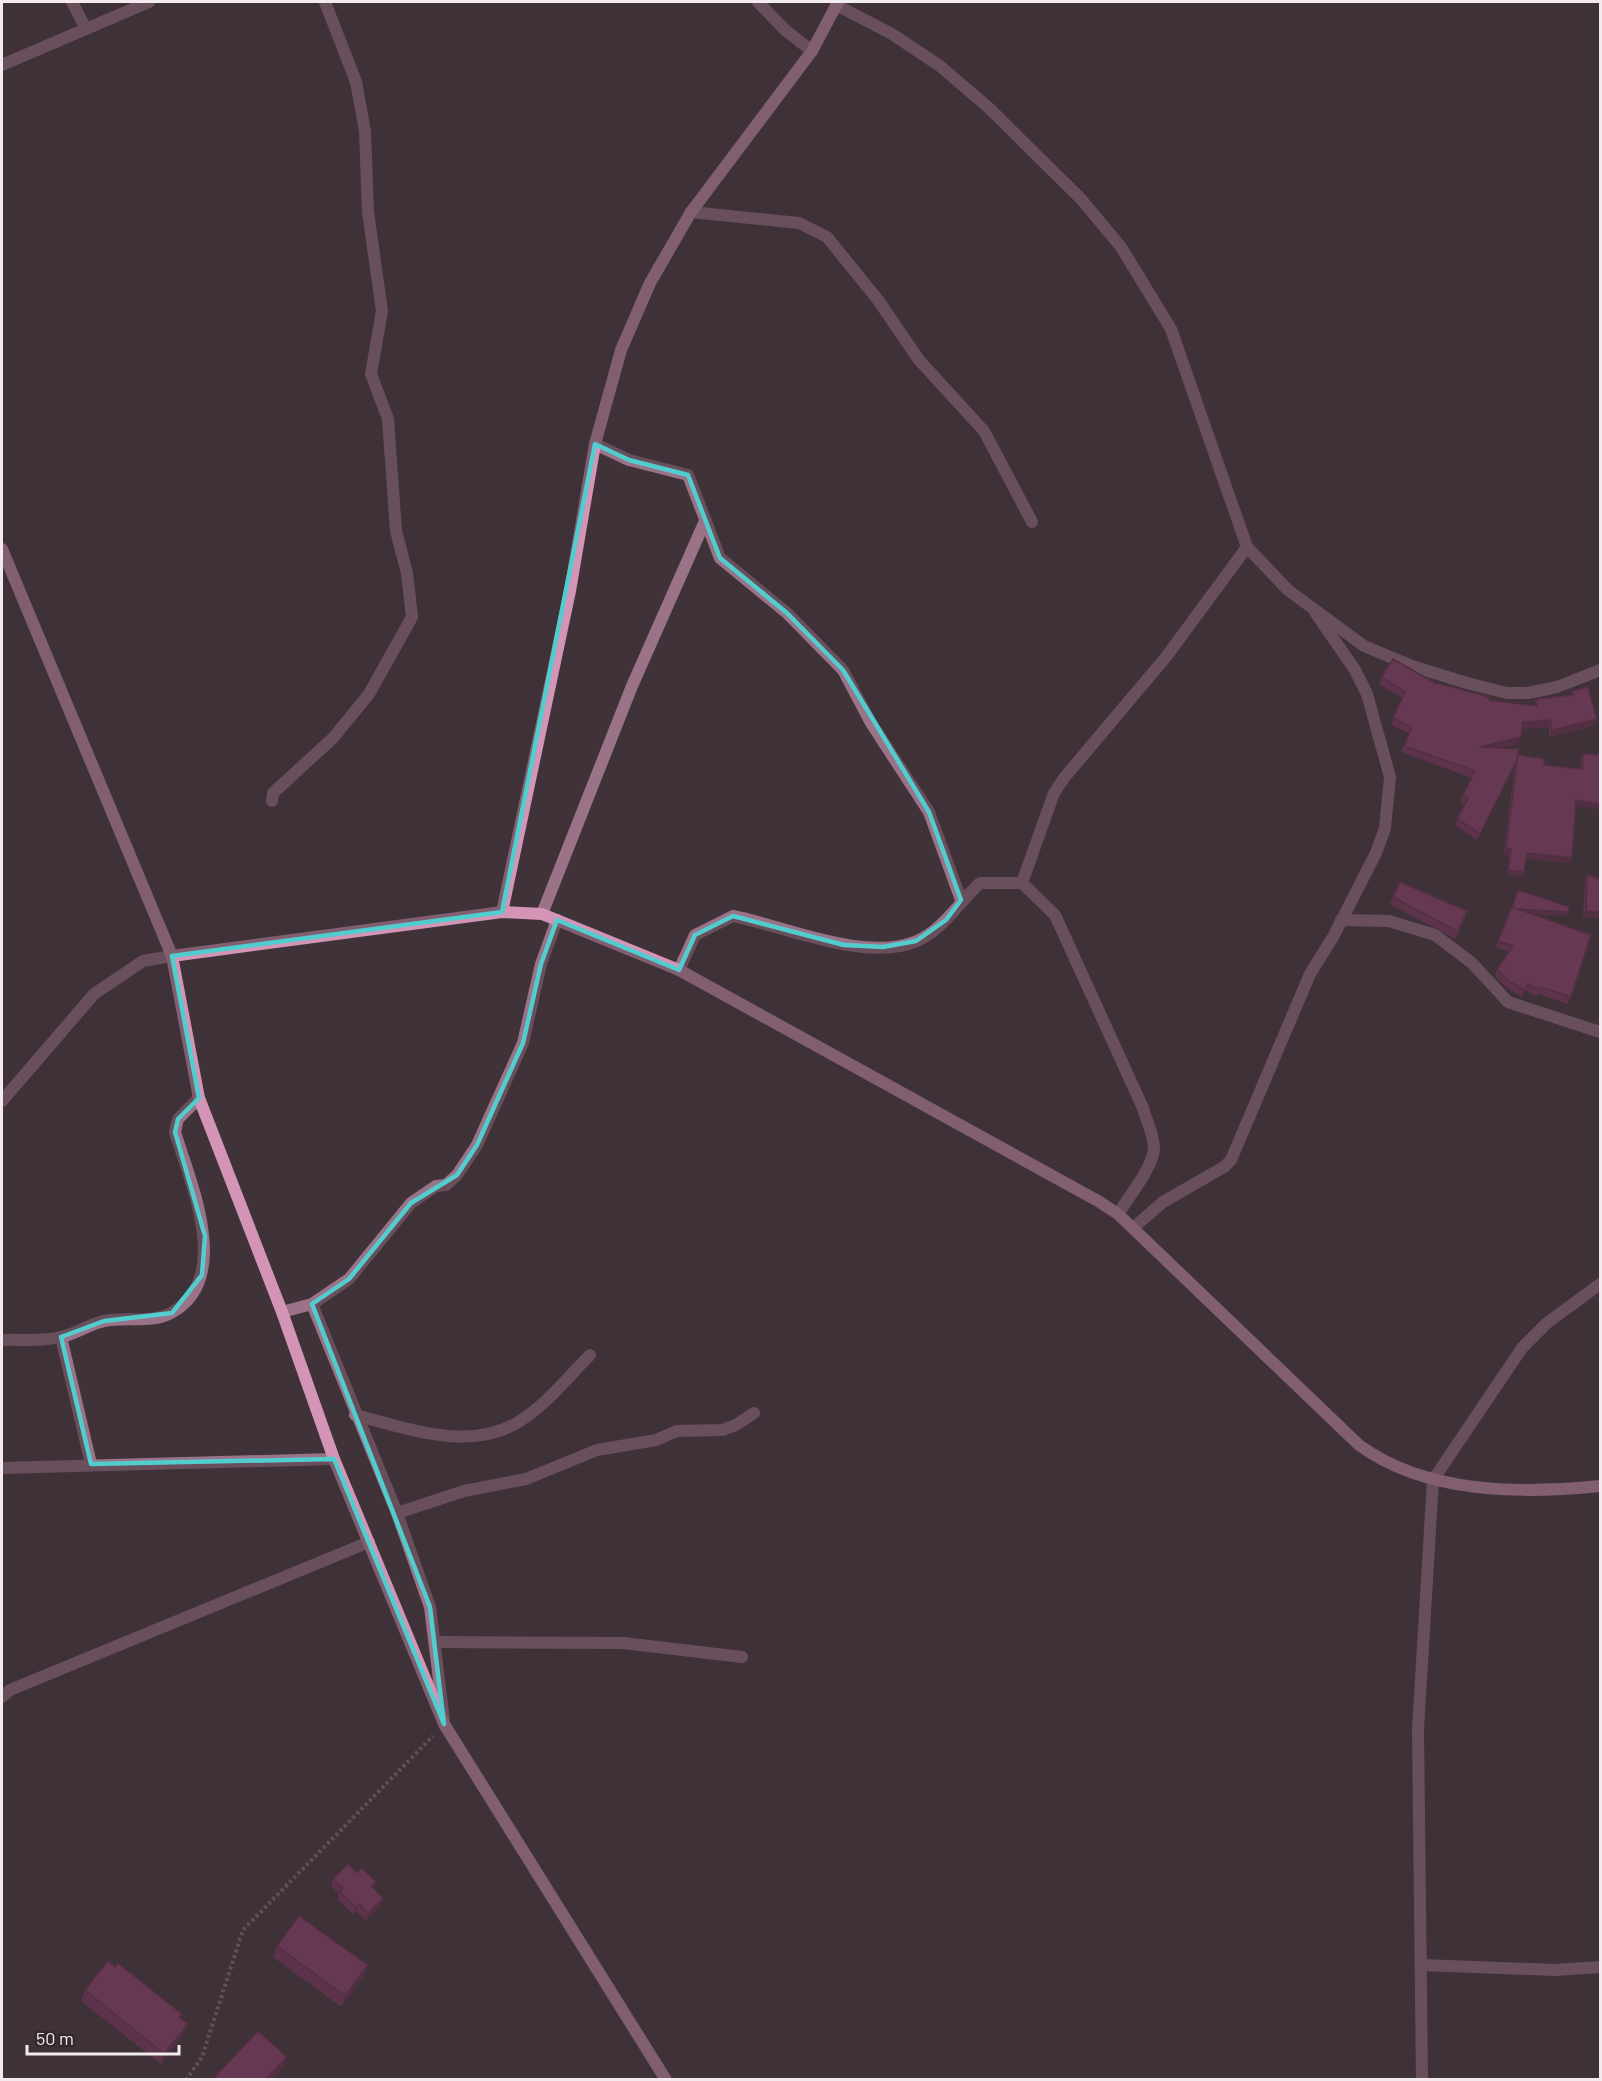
<svg xmlns="http://www.w3.org/2000/svg" width="1602" height="2081" viewBox="0 0 1602 2081" font-family="Barlow,sans-serif">
  <rect width="100%" height="100%" fill="#3f3238"/>
  <g fill="none" stroke-linecap="round" stroke-linejoin="round">
    <polyline stroke="#82777c" stroke-width="4" stroke-dasharray="3 3" stroke-linecap="butt" points="186,2080 202,2057 243,1930 433,1736"/>
    <g stroke="#9b7388" stroke-width="12">
      <polyline points="72,2 86,29"/>
      <polyline points="758,2 785,30 812,51"/>
      <polyline points="836,5 892,34 940,66 989,108 1081,199 1121,247 1171,329 1247,547 1288,590 1364,646 1412,666 1467,683 1507,693 1528,693 1557,687 1600,670"/>
      <polyline points="2,65 149,2"/>
      <polyline points="691,212 799,223 827,237 878,300 919,360 984,431 1032,522"/>
      <polyline points="595,444 629,460 688,475 720,558 787,613 843,670 871,723 929,812 961,900"/>
      <polyline points="272,801 273,793 333,738 369,694 412,617 407,573 396,531 388,419 371,374 382,311 368,212 365,131 356,82 325,2"/>
      <polyline points="542,914 632,686 705,521"/>
      <polyline points="1341,920 1389,921 1435,935 1472,963 1508,1002 1600,1032"/>
      <path d="M679 970 695 935 733 916C784 926 866 963 917 941 943 930 960 901 980 883H1022"/>
      <polyline points="2,1101 94,994 143,961 172,956"/>
      <path d="M1118 1214C1128 1198 1154 1166 1154 1148 1154 1135 1146 1120 1143 1108L1055 915 1022 883 1054 793 1064 778 1166 657 1247 547"/>
      <polyline points="1133,1228 1163,1202 1224,1167 1231,1160 1310,974 1333,937 1376,853 1385,828 1390,777 1367,694 1355,670 1315,612"/>
      <polyline points="312,1304 397,1513 430,1607 444,1720"/>
      <polyline points="282,1312 312,1304 349,1279 411,1203 436,1186 446,1185 457,1175 477,1145 523,1043 541,964 557,920"/>
      <polyline points="61,1337 91,1464"/>
      <path d="M2 1340C20 1339 42 1342 61 1337 76 1334 89 1324 104 1321 126 1316 151 1324 171 1313 234 1279 190 1182 175 1132L178 1119 199 1098"/>
      <path d="M355 1415C407 1428 470 1453 520 1421 547 1404 568 1377 590 1355"/>
      <polyline points="2,1468 334,1459"/>
      <polyline points="397,1513 464,1491 526,1479 597,1450 656,1440 677,1431 722,1430 736,1425 754,1413"/>
      <polyline points="436,1642 623,1643 742,1657"/>
      <polyline points="2,1697 10,1690 369,1542"/>
      <polyline points="1422,1965 1555,1970 1600,1967"/>
      <polyline points="1422,2080 1418,1729 1433,1480 1522,1348 1547,1323 1600,1284"/>
    </g>
    <g stroke="#d394b6" stroke-width="12">
      <polyline points="2,549 172,956 199,1098 282,1312 334,1459 444,1724 666,2080"/>
      <polyline points="502,912 570,591 595,444 621,350 650,283 691,212 812,51 838,2"/>
      <path d="M172 956 502 912 542 914 679 970 1098 1201 1118 1214 1359 1445C1426 1494 1520 1494 1600 1486"/>
    </g>
  </g>
  <g fill="#7f3762">
    <polygon points="1381,677 1433,682 1489,700 1534,706 1536,699 1571,695 1572,691 1594,726 1549,737 1549,727 1522,729 1518,744 1501,748 1544,765 1580,769 1581,760 1583,754 1600,804 1598,809 1575,806 1572,858 1570,863 1526,859 1524,872 1522,877 1507,875 1509,854 1504,854 1515,765 1477,840 1455,825 1465,806 1460,802 1472,778 1401,752 1409,733 1391,725 1402,698 1379,684"/>
    <polygon points="1587,874 1600,879 1583,917 1585,880"/>
    <polygon points="1393,897 1465,918 1455,939 1390,904"/>
    <polygon points="1512,907 1567,916 1530,914 1591,935 1568,1004 1538,994 1536,997 1525,990 1522,997 1505,986 1495,976 1497,969 1509,952 1496,947"/>
    <polygon points="333,1879 374,1889 383,1898 381,1905 366,1920 356,1911 353,1914 337,1899 339,1894 331,1886"/>
    <polygon points="277,1946 368,1965 364,1976 341,2007 273,1957"/>
    <polygon points="85,1990 182,2014 181,2018 184,2034 161,2064 81,2001"/>
  </g>
  <g fill="#682d50">
    <polygon points="1597,719 1594,726 1549,737 1552,730"/>
    <polygon points="1551,720 1549,727 1520,729 1523,722"/>
    <polygon points="1521,737 1518,744 1477,754 1480,747"/>
    <polygon points="1576,800 1600,804 1598,809 1574,806"/>
    <polygon points="1506,848 1511,849 1509,854 1504,854"/>
    <polygon points="1527,853 1572,858 1570,863 1525,859"/>
    <polygon points="1509,870 1524,872 1522,877 1507,875"/>
    <polygon points="1511,909 1568,912 1567,916 1510,912"/>
    <polygon points="1586,911 1600,912 1600,918 1583,917"/>
    <polygon points="383,1898 381,1905 366,1920 368,1913"/>
    <polygon points="359,1904 356,1911 353,1914 356,1907"/>
    <polygon points="368,1965 364,1976 341,2007 345,1996"/>
    <polygon points="188,2024 184,2034 161,2064 164,2054"/>
    <polygon points="287,2057 283,2068 272,2079 266,2079"/>
  </g>
  <g fill="#944072" stroke="#682d50" stroke-width="1.5">
    <polygon points="1393,659 1433,682 1489,697 1489,700 1537,706 1536,699 1573,695 1572,691 1588,687 1597,719 1552,730 1551,720 1523,722 1521,737 1480,747 1519,749 1517,760 1480,834 1457,818 1468,799 1463,795 1475,771 1404,746 1412,727 1393,718 1405,692 1381,677"/>
    <polygon points="1583,754 1600,755 1600,804 1576,800 1572,858 1527,853 1524,872 1509,870 1511,849 1506,848 1518,755 1545,759 1544,765 1582,769"/>
    <polygon points="1587,874 1600,879 1600,912 1586,911"/>
    <polygon points="1400,882 1467,911 1458,932 1393,897"/>
    <polygon points="1518,890 1569,907 1568,912 1517,909 1512,907"/>
    <polygon points="1512,907 1591,935 1571,997 1540,987 1538,990 1528,984 1524,990 1507,980 1497,969 1513,946 1498,941"/>
    <polygon points="348,1864 357,1873 362,1868 376,1882 372,1887 383,1898 368,1913 359,1904 356,1907 340,1892 343,1888 333,1879"/>
    <polygon points="299,1916 368,1965 345,1996 277,1946"/>
    <polygon points="108,1961 115,1967 118,1963 182,2014 179,2017 188,2024 164,2054 85,1990"/>
    <polygon points="258,2031 287,2057 266,2079 213,2079"/>
  </g>
  <path d="M0 0H1602V2081H0ZM595 444 629 460 688 475 720 558 787 613 843 670 929 812 961 900 946 920 916 941 883 947 844 945 733 916 695 935 679 970 557 920 541 964 523 1043 477 1145 457 1175 411 1203 349 1279 312 1304 430 1607 444 1724 334 1459 91 1464 61 1337 104 1321 172 1313 202 1275 205 1236 175 1132 178 1119 199 1098 172 956 502 912Z" fill="#3f3238" fill-opacity=".55" fill-rule="evenodd"/>
  <path fill="none" stroke="#52cdce" stroke-width="4.5" stroke-linejoin="round" d="M595 444 629 460 688 475 720 558 787 613 843 670 929 812 961 900 946 920 916 941 883 947 844 945 733 916 695 935 679 970 557 920 541 964 523 1043 477 1145 457 1175 411 1203 349 1279 312 1304 430 1607 444 1724 334 1459 91 1464 61 1337 104 1321 172 1313 202 1275 205 1236 175 1132 178 1119 199 1098 172 956 502 912Z"/>
  <rect width="1602" height="2081" fill="none" stroke="#f4ebef" stroke-width="6"/>
  <path d="M27 2045v9h152v-9" fill="none" stroke="#f4ebef" stroke-width="3"/>
  <text x="36" y="2045" font-size="18" fill="#f4ebef" stroke="#34282e" stroke-width="4.5" paint-order="stroke">50 m</text>
</svg>
